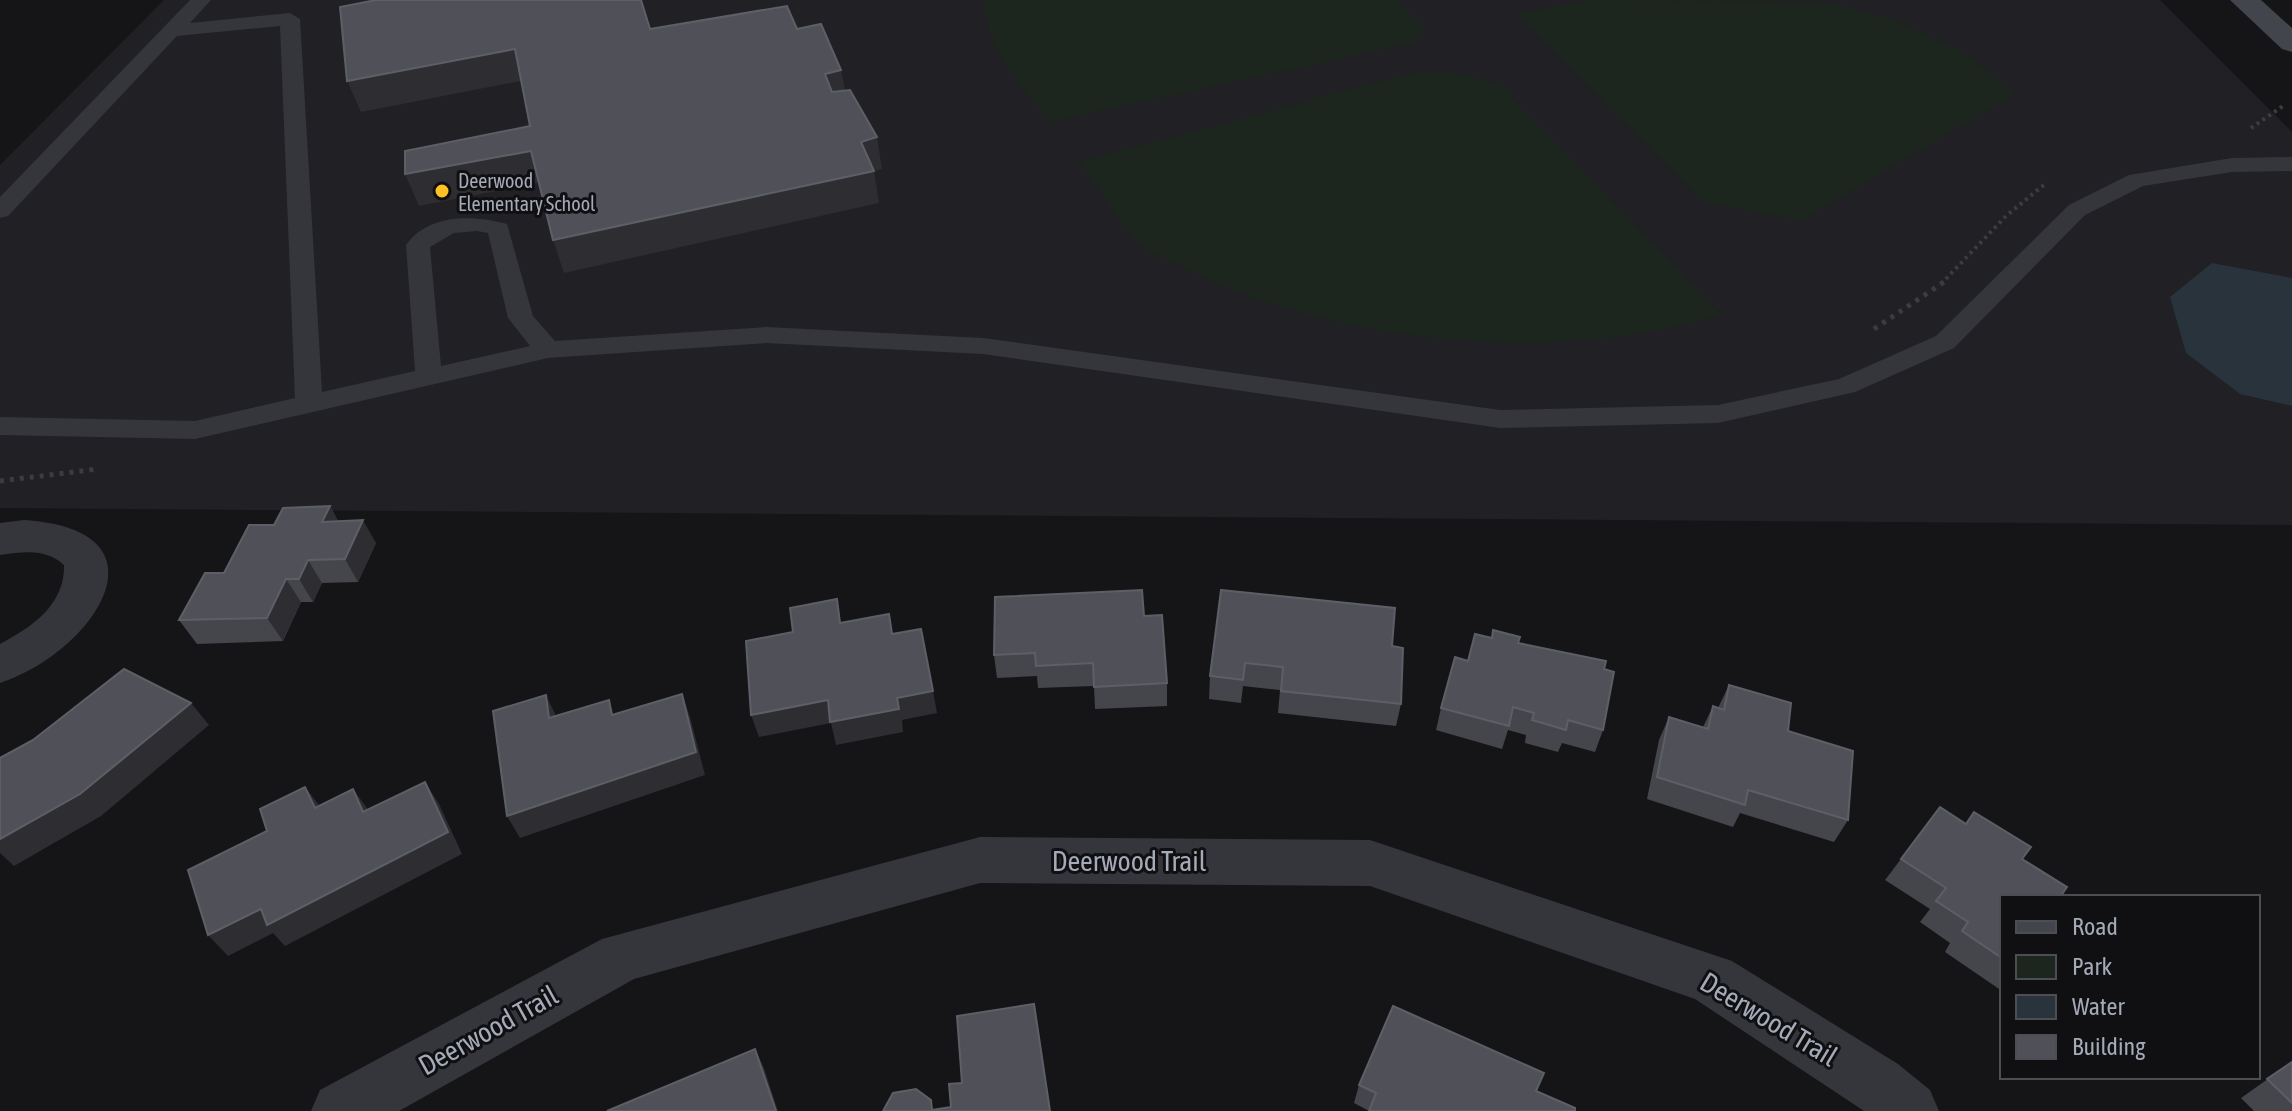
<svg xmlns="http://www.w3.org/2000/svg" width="2292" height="1111" viewBox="0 0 2292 1111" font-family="'Asap Condensed',sans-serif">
  <rect width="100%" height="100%" fill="#151517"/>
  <polygon fill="#212024" points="164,0 2160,0 2292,132 2292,525 0,508 0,165"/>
  <g fill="#1c251e">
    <path d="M983 0H1397L1425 26 1415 43 1049 122C1022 85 985 48 983 0Z"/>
    <polygon points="1589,0 1829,2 1893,19 1964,52 2016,94 1801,221 1703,202 1516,13"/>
    <path d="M1415 72H1453L1499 83 1721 314C1568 365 1339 346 1195 273 1179 264 1154 257 1141 245 1120 225 1097 186 1079 162Z"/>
  </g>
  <polygon fill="#29333c" points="2212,263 2292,278 2292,406 2240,394 2186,353 2170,297"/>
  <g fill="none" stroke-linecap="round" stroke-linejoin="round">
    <g stroke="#3b3d43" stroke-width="4" stroke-dasharray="3 4" stroke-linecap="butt">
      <polyline points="2251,128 2283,106"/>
      <polyline points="1941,284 2006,216 2045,184"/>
    </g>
    <g stroke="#3b3d43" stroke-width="5" stroke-dasharray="4 6" stroke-linecap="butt">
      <polyline points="1874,329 1944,282"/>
      <polyline points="0,481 98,469"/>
    </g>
    <path fill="#35363c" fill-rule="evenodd" d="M190 0H211L190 23 290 13 300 19 322 392 415 371 406 245C429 213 474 215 507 224L533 316 555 341 766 327 983 338 1500 410 1718 405 1839 379 1936 336 2069 205 2129 175 2232 158 2292 157V171L2232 172 2143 186 2085 215 1954 348 1855 392 1718 423 1500 428 983 354 766 343 548 358 195 439 0 435V417L195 421 295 398 280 26 177 36 8 216 0 218V197ZM477 231 488 233 508 318 530 346 441 366 430 247 454 233Z"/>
    <g fill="#35363c" fill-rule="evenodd">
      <path d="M24 520C177 530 93 653 0 683V644C32 627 65 605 64 565 45 548 24 552 0 555V523Z"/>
      <polygon points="980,837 1370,840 1732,961 1898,1064 1930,1090 1939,1111 1864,1111 1695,999 1370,886 980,883 634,979 399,1111 311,1111 320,1090 602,939"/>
    </g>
    <polygon fill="#43454c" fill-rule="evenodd" points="2230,0 2261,0 2292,28 2292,52 2282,49"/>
  </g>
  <g fill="#45464c">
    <polygon points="330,506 338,521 376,543 358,582 322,583 313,602 301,602 283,641 197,644 179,620 224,573 274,525"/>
    <polygon points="1221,590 1392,646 1401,704 1396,726 1278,713 1280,690 1243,686 1241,703 1209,699 1210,676"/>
    <polygon points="1144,616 1167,683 1167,706 1095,709 1094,686 1038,688 1037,676 997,678 994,655"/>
    <polygon points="1491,638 1518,643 1604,669 1603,730 1595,752 1562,743 1558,752 1525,743 1526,735 1508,730 1502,749 1436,730 1441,708 1468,661"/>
    <polygon points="1729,685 1788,731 1848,820 1834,842 1740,813 1733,827 1647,799 1659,740 1669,717 1703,727 1713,706 1718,708"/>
    <polygon points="1901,859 2022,859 2002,897 2002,991 1945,952 1950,943 1920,922 1930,909 1885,880"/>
    <polygon points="2292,1062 2292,1111 2254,1111 2241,1098"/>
    <polygon points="1359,1085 1536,1091 1369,1111 1354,1103"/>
  </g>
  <g fill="#2e2e32">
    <polygon points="515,49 526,80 361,112 347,81"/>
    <polygon points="841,70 847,100 831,104 825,74"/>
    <polygon points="877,137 882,169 874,171 879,203 564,273 553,240"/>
    <polygon points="531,151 542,182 419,206 405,174"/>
    <polygon points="330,506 343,530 322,522"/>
    <polygon points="363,520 376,543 358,582 345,559"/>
    <polygon points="308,560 322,583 313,602 299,579"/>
    <polygon points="286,579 301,602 283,641 267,618"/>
    <polygon points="933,691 937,713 902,720 903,732 836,745 831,723 759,737 751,715 828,700 897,698"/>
    <polygon points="682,694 690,717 705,775 520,838 507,816"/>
    <polygon points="546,695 557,718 549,718"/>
    <polygon points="191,703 209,725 101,816 14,866 0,853 0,839"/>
    <polygon points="425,782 439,804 462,854 285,946 273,933 228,956 208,935 261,909"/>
    <polygon points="305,787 322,809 315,808"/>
    <polygon points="353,789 369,811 363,812"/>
    <polygon points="755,1049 764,1068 778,1111 776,1111"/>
  </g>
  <g fill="#505158" stroke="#5d5f67" stroke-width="2">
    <polygon points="376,0 641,0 650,29 787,6 797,29 821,24 841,70 825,74 832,92 850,90 877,137 861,142 874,171 553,240 531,151 405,174 405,151 530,126 515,49 347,81 340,7"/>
    <polygon points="330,506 322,522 363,520 345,559 308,560 299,579 286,579 267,618 179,620 205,573 224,573 249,525 274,525 283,508"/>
    <polygon points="1142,590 1144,616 1162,615 1167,683 1094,687 1093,663 1036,666 1035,653 994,655 995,597"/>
    <polygon points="1221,590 1395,608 1392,646 1403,648 1401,704 1281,691 1283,667 1245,663 1243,680 1210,676"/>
    <polygon points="837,599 840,623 889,614 892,634 921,629 933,691 897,698 899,709 830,722 828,700 751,715 746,641 793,632 790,608"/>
    <polygon points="1493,630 1520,637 1518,643 1606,661 1604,669 1614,672 1603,730 1568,720 1566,730 1532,720 1534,713 1513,707 1509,726 1441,708 1455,657 1468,661 1475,634 1492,638"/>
    <polygon points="124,669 191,703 80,794 0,839 0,758 33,740"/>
    <polygon points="1729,685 1791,703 1788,731 1853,751 1848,820 1748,790 1745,805 1657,777 1669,717 1708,729 1713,706 1724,710"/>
    <polygon points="682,694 696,752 507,816 493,711 546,695 549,718 609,700 612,715"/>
    <polygon points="425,782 448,832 267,925 261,909 208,935 188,870 267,831 260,809 305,787 315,808 353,789 363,812"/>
    <polygon points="1940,807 1966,824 1974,812 2031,847 2022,859 2067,887 2060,897 2002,897 2002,958 1962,931 1968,922 1936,901 1946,888 1901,859"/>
    <polygon points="1034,1004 1050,1111 883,1111 893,1093 916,1089 931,1100 932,1110 951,1107 949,1084 962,1083 957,1016"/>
    <polygon points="1393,1006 1544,1073 1536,1091 1575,1108 1575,1111 1369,1111 1376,1093 1359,1085"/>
    <polygon points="755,1049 776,1111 607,1111"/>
    <polygon points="2292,1062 2292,1103 2267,1079"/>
  </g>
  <circle fill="#ffc224" stroke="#101012" stroke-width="3" cx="442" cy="191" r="8"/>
  <g text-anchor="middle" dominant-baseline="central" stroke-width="6" stroke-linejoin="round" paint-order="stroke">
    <g font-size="20" fill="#a5aab8" stroke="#101012" text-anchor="start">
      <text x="458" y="180">Deerwood<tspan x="458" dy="23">Elementary School</tspan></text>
    </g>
    <g font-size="28" fill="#a5aab8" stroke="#101012">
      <text x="1129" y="861">Deerwood Trail</text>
      <text transform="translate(1769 1019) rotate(31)">Deerwood Trail</text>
      <text transform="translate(488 1030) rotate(-29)">Deerwood Trail</text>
    </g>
  </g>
  <rect x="2000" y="895" width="260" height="184" fill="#101012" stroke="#4c4e54" stroke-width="2"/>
  <rect x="2016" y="921" width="40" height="12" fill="#43454c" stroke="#4c4e54" stroke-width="2"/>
  <text x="2072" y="935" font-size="24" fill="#a5aab8">Road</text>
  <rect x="2016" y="955" width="40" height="24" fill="#1c251e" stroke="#4c4e54" stroke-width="2"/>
  <text x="2072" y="975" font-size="24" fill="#a5aab8">Park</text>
  <rect x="2016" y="995" width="40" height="24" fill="#29333c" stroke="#4c4e54" stroke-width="2"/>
  <text x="2072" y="1015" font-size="24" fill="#a5aab8">Water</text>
  <rect x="2016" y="1035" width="40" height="24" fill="#505158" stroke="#4c4e54" stroke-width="2"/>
  <text x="2072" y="1055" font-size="24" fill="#a5aab8">Building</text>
</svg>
